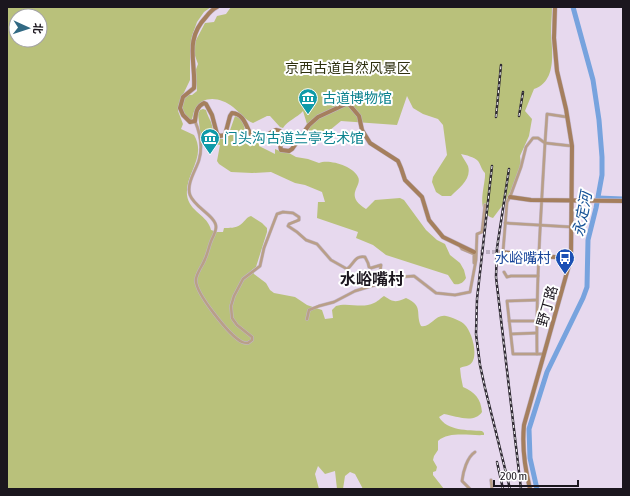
<svg xmlns="http://www.w3.org/2000/svg" width="630" height="496" viewBox="0 0 630 496" font-family="'Asap Condensed','Noto Sans SC',sans-serif">
  <rect width="100%" height="100%" fill="#e7d9ee"/>
  <g fill="#b9c17b" fill-rule="evenodd">
    <path d="M7 7H211L204 12 197 22 192 36 190 53V80L179 103 178 111 183 124 181 129 194 135C207 157 185 173 187 195 189 212 208 215 211 230L217 232H223L224 228C229 228 236 228 240 225 245 222 245 218 251 216L262 223 267 228V232L256 267 252 270 254 274 266 283 270 290 274 293 295 297 307 305 322 310 325 319 333 318 332 310 336 306C348 302 362 309 374 303 377 302 381 298 384 296 394 302 394 303 406 298 424 306 415 313 421 326 431 328 435 314 446 316 451 317 462 321 465 325 472 332 480 359 469 365 466 367 463 366 460 368L461 377 463 387C475 392 481 399 482 412 474 424 456 416 444 414L439 417C447 431 468 430 482 431L484 433V435C470 436 449 431 438 441V450L434 456 433 460 437 467 436 471 433 472V475L444 489H363L355 474 350 472 345 476 343 489H337L335 471 325 474 318 466 315 474 319 489H7ZM16 16H40V40H16Z"/>
    <path d="M231 7H552C552 16 551 24 551 33 552 52 557 81 534 89L525 111 532 119 529 136 520 156 521 164 511 191 505 202 493 218C474 212 486 185 485 173 481 169 481 165 478 161 474 157 466 155 461 154 463 158 466 162 468 166 472 179 459 188 451 196H442L436 192 432 182 433 177 447 155 443 125 438 119 423 114 413 108 407 96 397 125 341 121 313 144 303 111C297 118 288 120 283 128L280 127 270 116H267L253 123C245 120 240 113 233 107 221 98 203 94 195 110 193 113 193 116 192 119L190 120 182 110 184 96 186 95H192L197 91 195 72 198 64 194 53 195 42 205 23 214 22 217 16 226 14Z"/>
    <path d="M203 109 206 110C207 114 209 118 211 122 214 131 213 139 225 139L228 136 235 116C252 121 236 143 263 140L259 143V146L275 154V149L282 152 289 153 296 157 308 159 319 163C329 159 353 166 358 177 363 186 343 195 366 209L375 200 400 198 404 200 426 230 437 240 445 244 450 255 460 263 464 270 466 278C463 283 460 285 454 284L448 275 386 255 373 245 356 238 358 232 317 218 318 202H325L322 192 305 185 295 183 271 172 252 173 231 172 219 164 217 161 220 145 203 142 201 139 198 114 200 110Z"/>
  </g>
  <g fill="none" stroke-linecap="round" stroke-linejoin="round">
    <polyline stroke="#77a3de" stroke-width="3" points="598,197 623,198"/>
    <polyline stroke="#77a3de" stroke-width="5" points="537,489 530,458 529,429 547,372 583,298 587,287 588,240 596,208 602,175 602,157 599,120 593,80 573,7"/>
    <polyline stroke="#beb2c4" stroke-width="4" stroke-dasharray="4 2" stroke-linecap="butt" points="474,252 501,252"/>
    <defs>
      <g id="street">
        <path d="M195 121C200 133 203 147 199 160 196 170 186 184 190 195 194 207 216 216 216 227 216 231 214 235 212 239 209 245 208 253 205 259 203 265 197 272 196 279 194 292 230 336 242 342 244 343 246 343 248 343L252 340V337L237 325 232 318 231 306 234 296 243 279 260 266 264 248 277 214 283 212 293 213 299 217V220L289 224 288 226 297 232 306 240 317 244 331 260 347 269C354 265 354 255 365 257L368 263 369 267 371 268 381 265 380 272 382 278 378 284"/>
        <polyline points="505,223 572,227"/>
        <polyline points="460,246 462,249 474,254 474,263"/>
        <polyline points="503,252 507,202 510,197 521,167 526,147 533,138 538,138 545,143 547,114 567,117"/>
        <polyline points="504,272 507,277 511,276 538,276"/>
        <polyline points="307,319 309,310 319,306 334,302 355,291 401,277 414,276 436,293 455,295 470,292 476,260 477,234 482,232 485,205"/>
        <polyline points="509,321 537,321"/>
        <polyline points="511,334 536,333"/>
        <polyline points="537,354 513,354 507,301 537,300"/>
        <path d="M544 354H537C536 284 541 214 545 143L572 146"/>
        <polyline points="491,480 492,489"/>
        <path d="M470 489 462 481C463 472 467 457 475 452"/>
      </g>
      <g id="secondary">
        <path d="M217 7C213 9 209 13 206 17 184 40 196 62 194 88L183 97 180 108 183 115 190 122 195 121C196 113 196 107 204 103L206 104 212 115 217 134 220 136 225 135 230 116 232 113C249 114 246 139 258 139 264 139 270 132 276 130L280 131C282 138 279 144 281 150L289 151 292 149 309 125 318 117 348 103 359 116 362 130 370 143 398 161 401 168 405 180 422 197 429 220 443 237 474 252"/>
        <polyline points="510,197 531,200 623,201"/>
        <polyline points="501,252 538,256 571,258"/>
        <path d="M530 489C525 469 522 445 524 425L571 258 572 146 566 109 557 71 554 38 555 7"/>
      </g>
    </defs>
    <use href="#street" stroke="#c2b6c9" stroke-width="3.5"/>
    <use href="#secondary" stroke="#c2b6c9" stroke-width="5"/>
    <use href="#street" stroke="#b99f88" stroke-width="2.5"/>
    <use href="#secondary" stroke="#a57f5d" stroke-width="4"/>
    <defs>
      <g id="rail">
        <polyline points="519,116 523,92"/>
        <polyline points="496,117 501,65"/>
        <polyline points="492,166 477,299 476,334 480,365 485,388 510,489"/>
        <polyline points="509,169 497,248 496,277 521,489"/>
        <polyline points="497,462 503,489"/>
      </g>
    </defs>
    <use href="#rail" stroke="#2f2a33" stroke-width="2.5"/>
    <use href="#rail" stroke="#fff" stroke-width="1" stroke-dasharray="3" stroke-linecap="butt"/>
  </g>
  <defs>
    <symbol id="museum-pin" viewBox="-11 -11 22 30"><path d="M0 17L-7.5 6A9.5 9.5 0 1 1 7.5 6Z" fill="#0f9aa8" stroke="#fff"/><path d="M0-6L6-3V-2H-6V-3ZM-5-1h2V3h-2ZM-1-1h2V3h-2ZM3-1h2V3H3ZM-6 4H6V6H-6Z" fill="#fff"/></symbol>
    <symbol id="bus-pin" viewBox="-11 -11 22 30"><path d="M0 17L-7.5 6A9.5 9.5 0 1 1 7.5 6Z" fill="#1a4fb4" stroke="#fff"/><path d="M-5-6H5V4H4V6H2V4H-2V6H-4V4H-5ZM-3.5-4V0h7V-4ZM-3.5 1.2v1.5H-2V1.2ZM2 1.2v1.5H3.5V1.2Z" fill="#fff"/></symbol>
  </defs>
  <g fill-rule="evenodd">
    <use href="#museum-pin" x="297" y="87" width="22" height="30"/>
    <use href="#museum-pin" x="199" y="127" width="22" height="30"/>
    <use href="#bus-pin" x="554" y="247" width="22" height="30"/>
  </g>
  <g text-anchor="middle" dominant-baseline="central" stroke-width="4" stroke-linejoin="round" paint-order="stroke">
    <g font-size="14" fill="#2d2f0e" stroke="#fff">
      <text x="348" y="68">京西古道自然风景区</text>
    </g>
    <g font-size="14" fill="#0d838f" stroke="#fff" text-anchor="start">
      <text x="322" y="98">古道博物馆</text>
      <text x="224" y="138">门头沟古道兰亭艺术馆</text>
    </g>
    <g font-size="14" fill="#164399" stroke="#fff" text-anchor="end">
      <text x="551" y="258">水峪嘴村</text>
    </g>
    <g font-size="14" fill="#1b161e" stroke="#fff">
      <text transform="translate(547 306) rotate(-74)">野丁路</text>
    </g>
    <g font-size="15" font-style="italic" fill="#145096" stroke="#fff">
      <text transform="translate(582 214) rotate(-79)">永定河</text>
    </g>
    <g font-size="16" font-weight="bold" fill="#1b161e" stroke="#fff">
      <text x="372" y="279">水峪嘴村</text>
    </g>
  </g>
  <rect width="630" height="496" fill="none" stroke="#1b161e" stroke-width="16"/>
  <g transform="translate(28 28) rotate(93)"><circle r="19" fill="#ffffff" stroke="#a4a2a5"/>
  <path d="M0-3L7 15L0 10L-7 15Z" fill="#316983"/>
  <text y="-6" font-size="11" font-weight="bold" text-anchor="middle" fill="#1b161e">北</text>
  </g>
  <path d="M494 480v6h84v-6" fill="none" stroke="#1b161e" stroke-width="2"/>
  <text x="500" y="480" font-size="12" fill="#1b161e" stroke="#ffffff" stroke-width="3" paint-order="stroke">200 m</text>
</svg>
